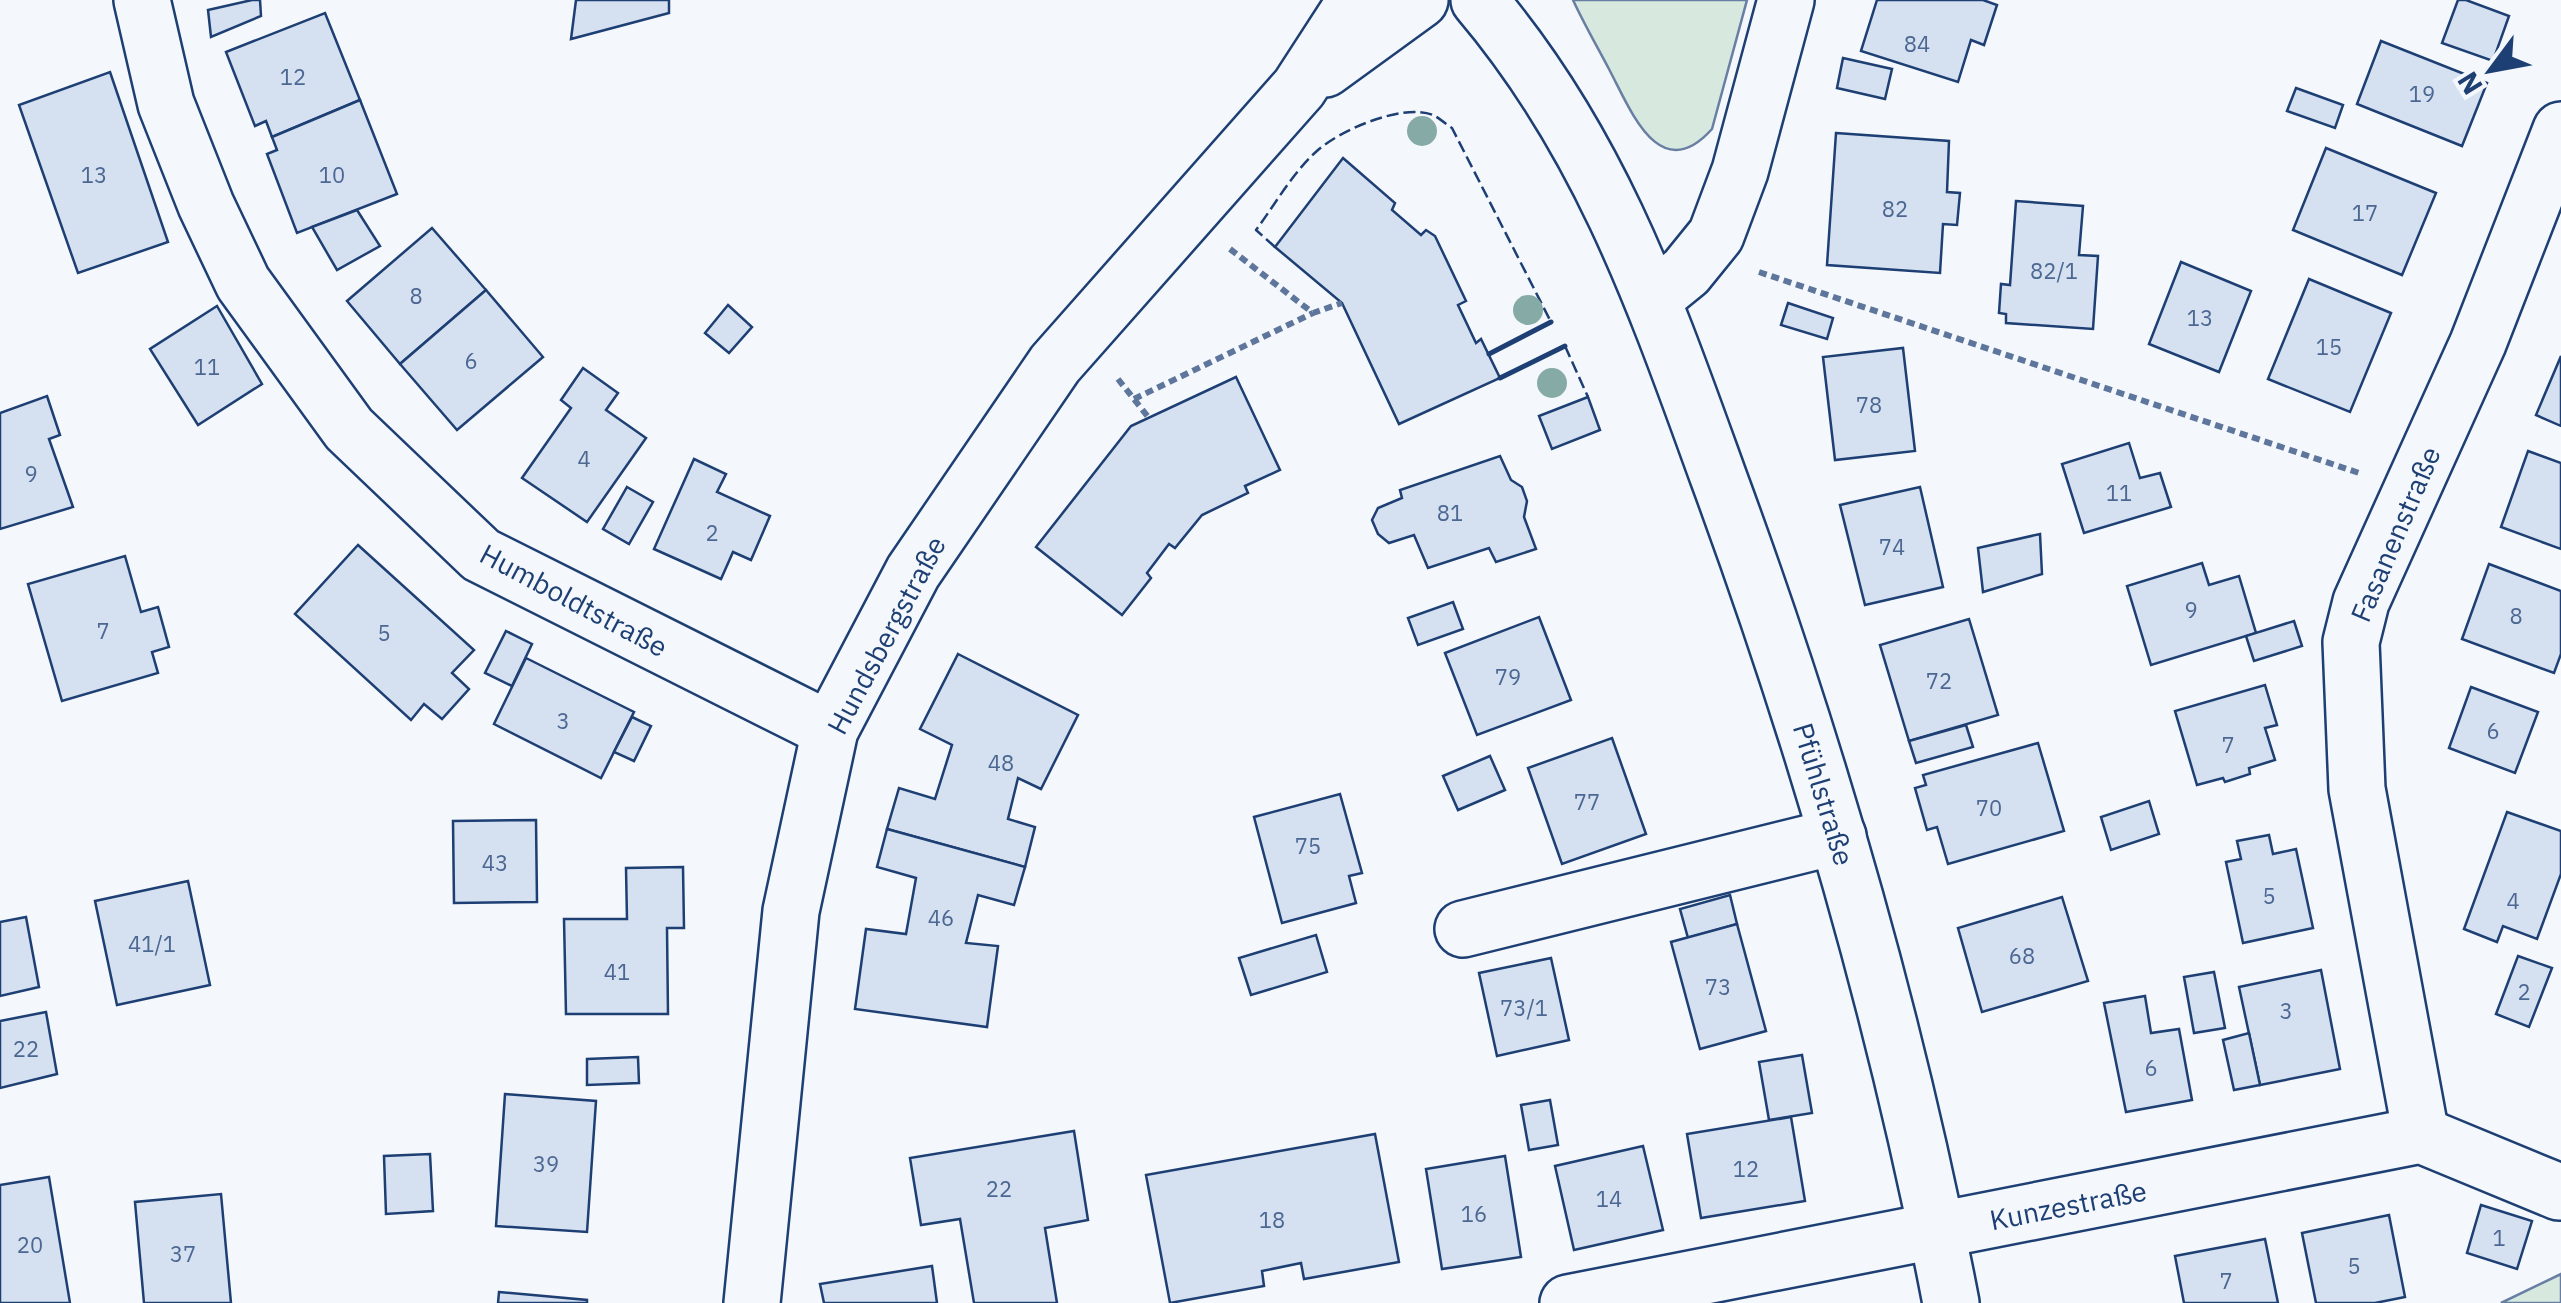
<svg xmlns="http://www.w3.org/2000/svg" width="2561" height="1303" viewBox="0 0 2561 1303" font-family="'IBM Plex Sans',sans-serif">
  <rect width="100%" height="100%" fill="#f4f7fb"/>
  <g fill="#d7e8df" stroke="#687fa3" stroke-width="2.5">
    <path d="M1573 0H1747L1712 129C1660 187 1631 111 1610 71 1598 48 1584 24 1573 0Z"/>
    <polygon points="2561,1274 2561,1303 2501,1303"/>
  </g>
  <g fill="#d5e0f0" stroke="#1d3f73" stroke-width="2.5">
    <polygon points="252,0 260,0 261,16 211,37 208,10"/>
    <polygon points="576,0 669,0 669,13 571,39"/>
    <polygon points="1877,0 1983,0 1997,5 1984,45 1971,40 1958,82 1861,51"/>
    <polygon points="2458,0 2466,0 2509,16 2493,61 2442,43"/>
    <polygon points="325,13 360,100 272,137 266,121 255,126 226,52"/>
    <polygon points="2381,41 2487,83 2462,146 2357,104"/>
    <polygon points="1843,58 1892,69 1885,99 1837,88"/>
    <polygon points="110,72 168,242 78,273 19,105"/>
    <polygon points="2296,88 2343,105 2335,128 2287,111"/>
    <polygon points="360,100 397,194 297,233 267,154 277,150 272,137"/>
    <polygon points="1836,133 1949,141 1947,192 1960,193 1957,225 1943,224 1940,273 1827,265"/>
    <polygon points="2326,148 2436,193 2402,275 2293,230"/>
    <polygon points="1343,158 1395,203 1392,210 1421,235 1426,230 1435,236 1466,301 1458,305 1476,343 1481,339 1500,378 1399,424 1342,303 1275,247"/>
    <polygon points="2016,201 2083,206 2079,255 2098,256 2093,329 2006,323 2006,314 1999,313 2001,284 2010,285"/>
    <polygon points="357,210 380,246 337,270 312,227"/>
    <polygon points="432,228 486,290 400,364 347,301"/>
    <polygon points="2181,262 2251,291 2219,372 2149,344"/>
    <polygon points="2309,279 2391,313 2350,412 2268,379"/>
    <polygon points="486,290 543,357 457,430 400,364"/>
    <polygon points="1788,303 1833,318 1827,339 1781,325"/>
    <polygon points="728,305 752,327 729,353 705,333"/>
    <polygon points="217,306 262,384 198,425 150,349"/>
    <polygon points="1903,348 1915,451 1835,460 1823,357"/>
    <polygon points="2561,356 2561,426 2536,415"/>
    <polygon points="583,368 618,393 606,410 646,438 587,522 522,478 571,408 561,400"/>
    <polygon points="1236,377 1280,470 1245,486 1248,493 1202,515 1175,548 1169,544 1147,573 1151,578 1122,615 1036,547 1131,426"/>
    <polygon points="47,396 60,435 49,439 73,507 0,529 0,413"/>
    <polygon points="1588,397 1600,430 1552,449 1539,416"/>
    <polygon points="2129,443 2140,478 2160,473 2171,507 2084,533 2062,464"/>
    <polygon points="2528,451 2561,463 2561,549 2501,527"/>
    <polygon points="1500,456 1511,480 1522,487 1527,501 1524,517 1536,549 1496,562 1489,548 1428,568 1414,535 1389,543 1378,534 1372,520 1378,508 1402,498 1400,490"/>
    <polygon points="694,459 726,474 717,492 770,516 751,560 733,552 721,579 654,549"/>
    <polygon points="627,487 653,502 629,544 603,529"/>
    <polygon points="1920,487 1943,587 1865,605 1840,505"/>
    <polygon points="2040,534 2042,574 1983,592 1978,548"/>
    <polygon points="358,545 474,650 452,673 469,689 442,719 424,704 411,720 295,614"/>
    <polygon points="125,556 141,612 158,607 169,647 152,652 158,673 62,701 28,584"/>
    <polygon points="2202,563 2209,585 2239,576 2256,633 2151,665 2127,586"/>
    <polygon points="2489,564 2561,591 2561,654 2554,673 2462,639"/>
    <polygon points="1453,602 1463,629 1418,645 1408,618"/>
    <polygon points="1539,617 1571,700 1477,735 1445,653"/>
    <polygon points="1969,619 1998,715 1909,741 1880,645"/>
    <polygon points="2294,621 2302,646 2254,661 2246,636"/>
    <polygon points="506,631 532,644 512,686 485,673"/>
    <polygon points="958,654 1078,715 1041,789 1018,778 1008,819 1035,827 1025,867 887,829 899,788 935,799 952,745 920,729"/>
    <polygon points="526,658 634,712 601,778 494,724"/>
    <polygon points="2265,685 2277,725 2265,728 2275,760 2249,768 2250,774 2225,782 2223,778 2197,785 2175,711"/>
    <polygon points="2471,687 2538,712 2515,773 2449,748"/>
    <polygon points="632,717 651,726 634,761 614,752"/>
    <polygon points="1966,725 1973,747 1916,763 1909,741"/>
    <polygon points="1612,738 1646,834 1562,864 1528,768"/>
    <polygon points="2038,743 2064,831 1948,864 1937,827 1927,830 1915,788 1926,785 1923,775"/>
    <polygon points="1490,756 1505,790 1458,810 1443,776"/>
    <polygon points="1340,794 1362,873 1349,876 1356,903 1282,923 1254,817"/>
    <polygon points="2149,801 2159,834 2111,850 2101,817"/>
    <polygon points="2507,812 2561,831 2561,874 2537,939 2503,926 2497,942 2464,929"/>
    <polygon points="536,820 537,902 454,903 453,821"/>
    <polygon points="887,829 1025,867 1014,905 978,895 966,943 998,946 987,1027 855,1009 866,929 906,934 916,878 877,867"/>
    <polygon points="2269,835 2273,854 2296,849 2313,928 2243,943 2226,862 2241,859 2237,841"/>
    <polygon points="683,867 684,928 667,928 668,1014 566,1014 564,919 627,919 626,868"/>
    <polygon points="188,881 210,985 117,1005 95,901"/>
    <polygon points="1730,895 1737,924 1688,938 1680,909"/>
    <polygon points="2062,897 2088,981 1982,1012 1958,928"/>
    <polygon points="26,917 39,987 0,996 0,922"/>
    <polygon points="1737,924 1766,1031 1700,1049 1671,942"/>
    <polygon points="1316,935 1327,972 1251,995 1239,958"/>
    <polygon points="2518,956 2552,968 2529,1027 2496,1014"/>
    <polygon points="1551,958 1569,1040 1497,1056 1479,973"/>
    <polygon points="2321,970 2340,1069 2260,1085 2239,987"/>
    <polygon points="2214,972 2225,1028 2194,1033 2184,977"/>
    <polygon points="2145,996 2151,1033 2179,1029 2192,1100 2126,1112 2104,1003"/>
    <polygon points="46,1012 57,1074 0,1088 0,1021"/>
    <polygon points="2249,1033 2260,1085 2234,1090 2223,1040"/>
    <polygon points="1802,1055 1812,1113 1769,1120 1759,1062"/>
    <polygon points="638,1057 639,1083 587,1085 587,1059"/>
    <polygon points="505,1094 596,1101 587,1232 496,1226"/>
    <polygon points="1550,1100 1558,1145 1529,1150 1521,1105"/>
    <polygon points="1791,1117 1805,1201 1701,1218 1687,1134"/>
    <polygon points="1074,1131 1088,1220 1045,1228 1057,1303 974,1303 960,1219 921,1225 910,1158"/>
    <polygon points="1375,1134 1399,1262 1304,1279 1301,1263 1262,1271 1264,1286 1170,1303 1146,1175"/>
    <polygon points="1643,1146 1663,1230 1574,1250 1555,1166"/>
    <polygon points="430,1154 433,1211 386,1214 384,1156"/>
    <polygon points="1505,1156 1521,1257 1442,1269 1426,1169"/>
    <polygon points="49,1177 70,1303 0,1303 0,1185"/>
    <polygon points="221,1194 231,1303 144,1303 135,1202"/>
    <polygon points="2481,1205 2532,1221 2517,1269 2467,1253"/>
    <polygon points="2389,1215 2405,1297 2375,1303 2316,1303 2302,1233"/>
    <polygon points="2265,1239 2278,1303 2184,1303 2175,1256"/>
    <polygon points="932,1266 937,1303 824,1303 820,1284"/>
    <polygon points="499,1292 587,1300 587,1303 498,1303"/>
  </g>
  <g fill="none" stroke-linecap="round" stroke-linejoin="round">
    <defs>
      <g id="minor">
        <polyline points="142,0 166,104 206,205 243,283 349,429 481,555 830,730"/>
        <path d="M1479 0C1601 144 1655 302 1718 476 1817 745 1897 1021 1951 1303"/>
        <polyline points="1325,69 1420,0"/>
        <polyline points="1654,298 1686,272 1716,235 1740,171 1786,0"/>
        <polyline points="1463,929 1838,836"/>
        <polyline points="2421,1135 2357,789 2351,642 2361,602 2478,343 2561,130"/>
        <polyline points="752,1303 791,911 830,730 913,572 1055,364 1299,88 1356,0"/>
        <polyline points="1568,1303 2421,1135 2559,1192"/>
      </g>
    </defs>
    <use href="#minor" stroke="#1d3f73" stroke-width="60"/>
    <g stroke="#5e769c" stroke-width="6" stroke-dasharray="8 5" stroke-linecap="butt">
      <polyline points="1230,249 1313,313 1342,303"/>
      <polyline points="1759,272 2359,473"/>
      <polyline points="1118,379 1149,418"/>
      <polyline points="1134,399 1313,313"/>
    </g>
    <use href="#minor" stroke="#f4f7fb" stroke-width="55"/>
    <g stroke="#1d3f73" stroke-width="2.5" stroke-dasharray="12 5" stroke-linecap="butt">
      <path d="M1275 247 1256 230C1276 203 1293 172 1318 150 1341 130 1402 103 1433 115 1439 118 1446 124 1452 128L1551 322"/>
      <polyline points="1565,346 1588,397"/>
    </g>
    <g stroke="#1d3f73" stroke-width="5">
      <polyline points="1489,354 1551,322"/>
      <polyline points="1500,378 1565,346"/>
    </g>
  </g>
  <g fill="#86aba6">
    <circle cx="1422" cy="131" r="15"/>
    <circle cx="1528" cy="310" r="15"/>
    <circle cx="1552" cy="383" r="15"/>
  </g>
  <g text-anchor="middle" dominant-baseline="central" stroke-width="8" stroke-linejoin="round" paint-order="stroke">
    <g font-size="22" fill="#4b6792">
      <text x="1917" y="43">84</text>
      <text x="293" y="76">12</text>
      <text x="2422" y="93">19</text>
      <text x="94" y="174">13</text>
      <text x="332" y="174">10</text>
      <text x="1895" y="208">82</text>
      <text x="2365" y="212">17</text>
      <text x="2054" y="270">82/1</text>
      <text x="416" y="295">8</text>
      <text x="2200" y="317">13</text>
      <text x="2329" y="346">15</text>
      <text x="471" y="360">6</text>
      <text x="207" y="366">11</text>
      <text x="1869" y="404">78</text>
      <text x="584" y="458">4</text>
      <text x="31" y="473">9</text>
      <text x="2119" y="492">11</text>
      <text x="1450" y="512">81</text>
      <text x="712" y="532">2</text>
      <text x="1892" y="546">74</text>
      <text x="2191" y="609">9</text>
      <text x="2516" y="615">8</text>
      <text x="103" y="630">7</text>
      <text x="384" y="632">5</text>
      <text x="1508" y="676">79</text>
      <text x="1939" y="680">72</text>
      <text x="563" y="720">3</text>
      <text x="2493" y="730">6</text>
      <text x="2228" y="744">7</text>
      <text x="1001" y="762">48</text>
      <text x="1587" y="801">77</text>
      <text x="1989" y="807">70</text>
      <text x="1308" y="845">75</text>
      <text x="495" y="862">43</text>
      <text x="2269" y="895">5</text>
      <text x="2513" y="900">4</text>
      <text x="941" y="917">46</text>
      <text x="152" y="943">41/1</text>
      <text x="2022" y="955">68</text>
      <text x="617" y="971">41</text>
      <text x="1718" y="986">73</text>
      <text x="2524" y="991">2</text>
      <text x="1524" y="1007">73/1</text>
      <text x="2286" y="1010">3</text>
      <text x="26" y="1048">22</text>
      <text x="2151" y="1067">6</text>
      <text x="546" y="1163">39</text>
      <text x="1746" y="1168">12</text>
      <text x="999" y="1188">22</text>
      <text x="1609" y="1198">14</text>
      <text x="1474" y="1213">16</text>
      <text x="1272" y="1219">18</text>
      <text x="2499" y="1237">1</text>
      <text x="30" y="1244">20</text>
      <text x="183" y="1253">37</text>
      <text x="2354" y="1265">5</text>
      <text x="2226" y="1280">7</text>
    </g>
    <g font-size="28" fill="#1d3f73" stroke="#f4f7fb">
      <text transform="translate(2395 534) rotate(-67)">Fasanenstraße</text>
      <text transform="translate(574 600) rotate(28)">Humboldtstraße</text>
      <text transform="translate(886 635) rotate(-62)">Hundsbergstraße</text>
      <text transform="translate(1824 794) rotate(73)">Pfühlstraße</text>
      <text transform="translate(2068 1205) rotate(-11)">Kunzestraße</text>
    </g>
  </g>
  <g transform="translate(2491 70) rotate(238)" stroke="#f4f7fb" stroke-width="8" paint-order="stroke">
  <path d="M0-8L18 38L0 25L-18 38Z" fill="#1d3f73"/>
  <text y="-15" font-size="28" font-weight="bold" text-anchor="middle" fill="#1d3f73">N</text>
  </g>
</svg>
